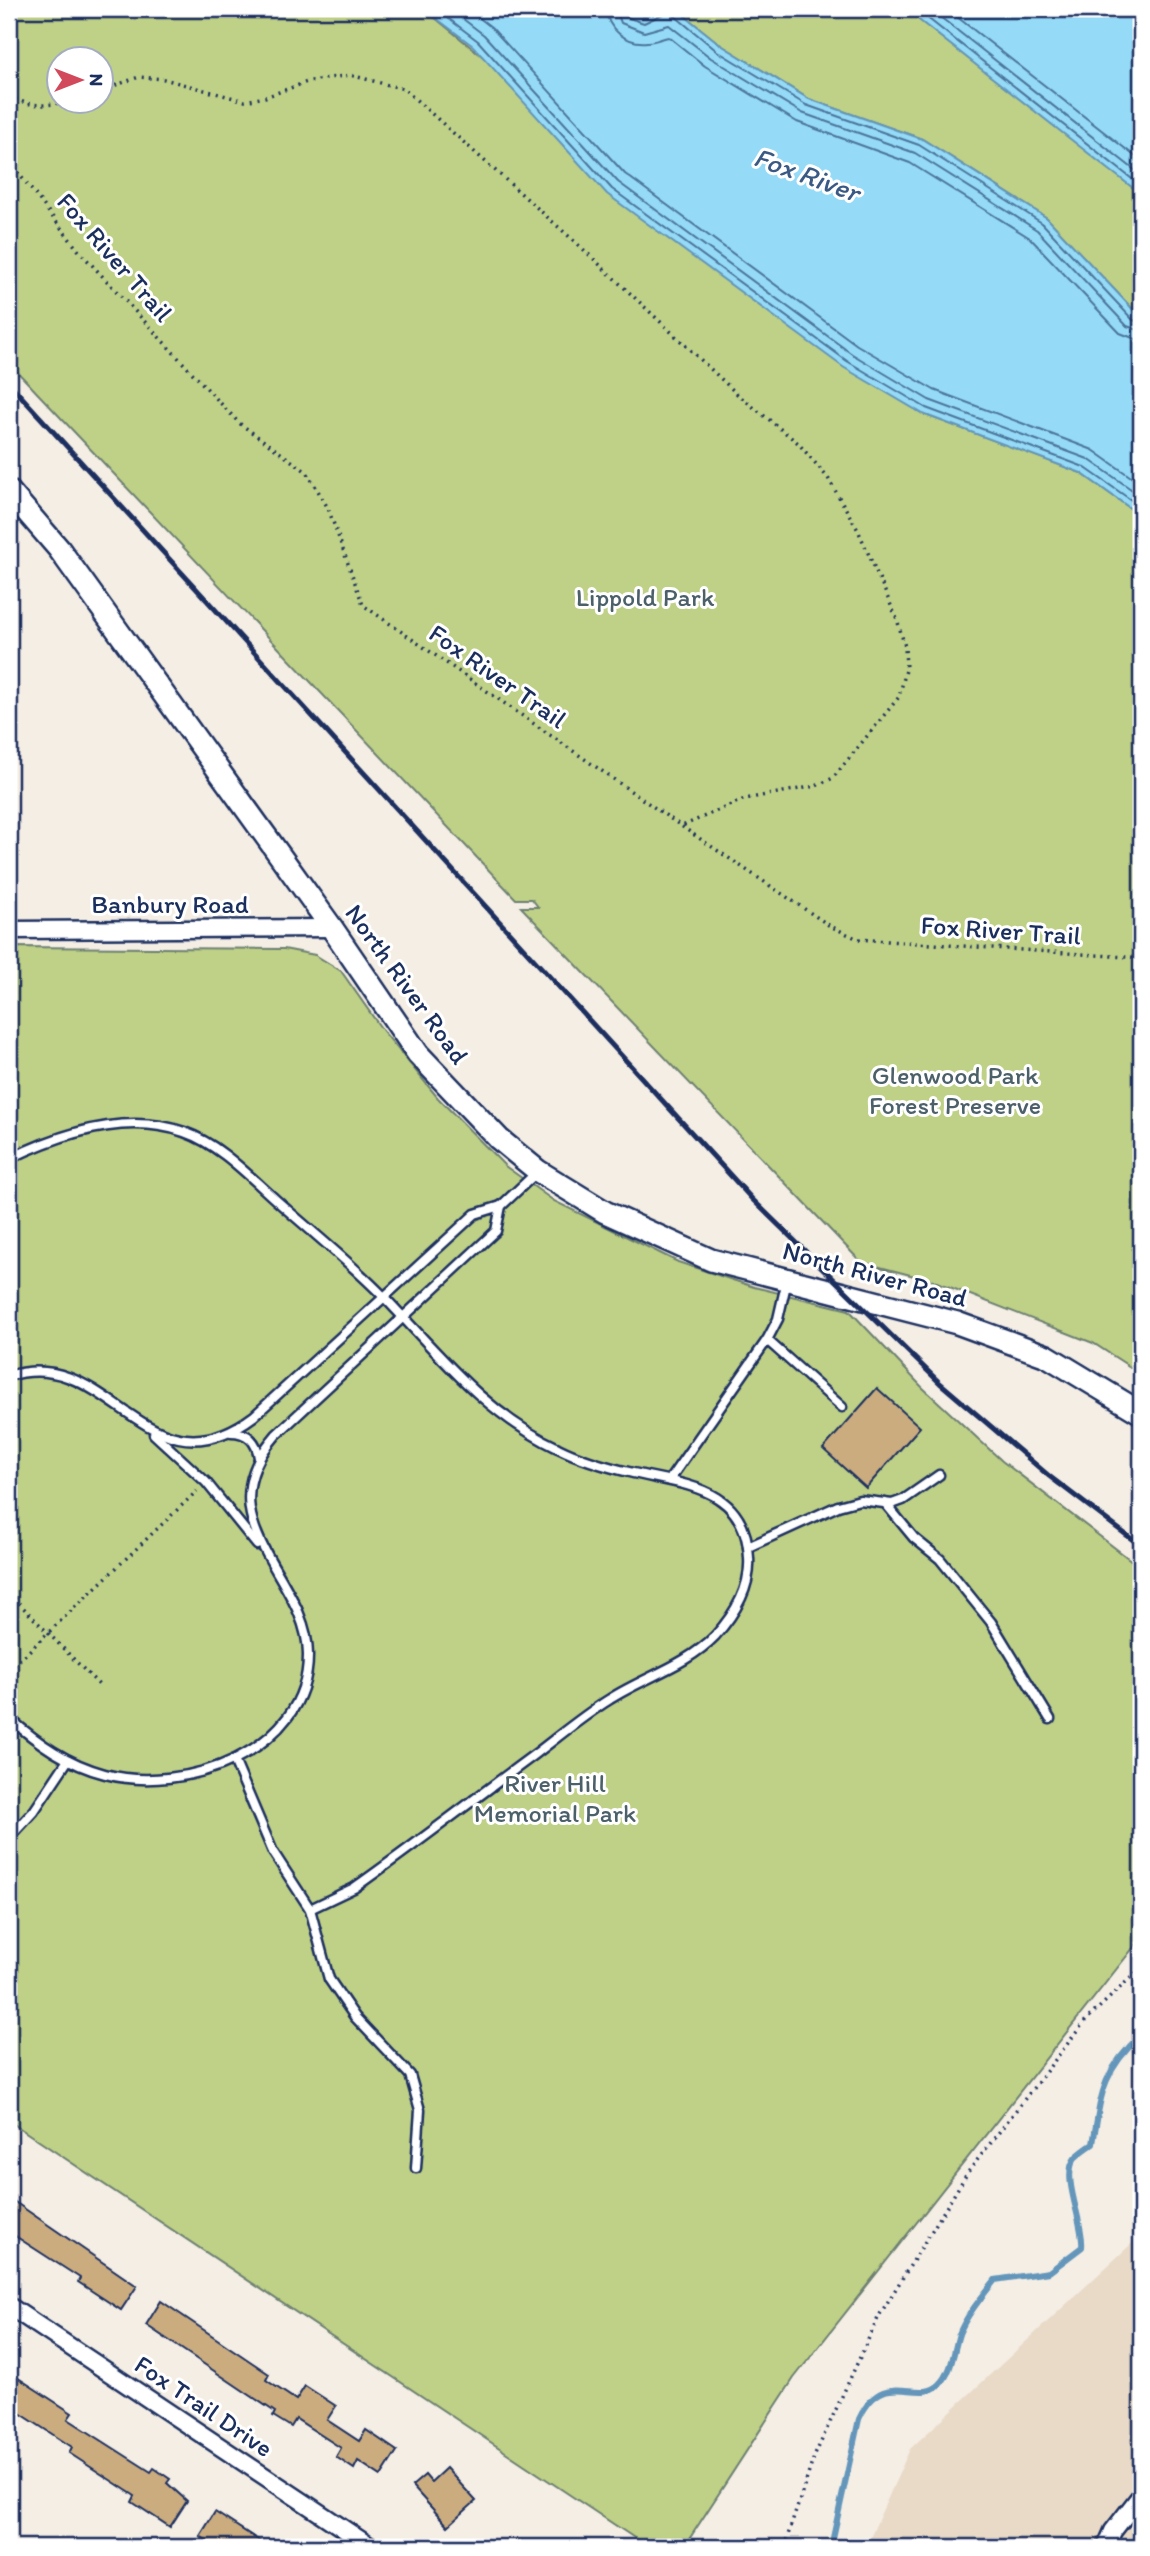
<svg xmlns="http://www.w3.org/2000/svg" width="1150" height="2556" viewBox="0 0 1150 2556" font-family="Itim,sans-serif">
  <rect width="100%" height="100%" fill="#f5eee5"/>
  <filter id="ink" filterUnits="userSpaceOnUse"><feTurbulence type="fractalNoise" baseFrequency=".0143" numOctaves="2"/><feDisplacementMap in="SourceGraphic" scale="14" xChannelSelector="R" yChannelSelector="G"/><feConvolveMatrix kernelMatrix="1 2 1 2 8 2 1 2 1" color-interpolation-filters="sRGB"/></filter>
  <g filter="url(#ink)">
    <polygon fill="#e8dac6" points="1141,2235 1141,2547 866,2547 910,2449"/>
    <g fill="#bfd186" stroke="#6d8072" stroke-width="2" fill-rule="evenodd">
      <path d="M9 9H424L923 414 1081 473 1141 516V1374L1093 1343 937 1282 861 1262 521 907H538L532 899H516L9 363ZM60 60H102V102H60Z"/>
      <polygon points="624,9 905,9 1141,194 1141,318 1047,218 922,139 809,99 721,45 681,13 663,10 644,16"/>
      <polygon points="9,947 284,949 315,955 341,971 383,1031 438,1098 505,1166 554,1201 678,1262 754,1287 849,1310 922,1387 1002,1461 1141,1568 1141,1938 794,2378 684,2547 648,2547 9,2121"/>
    </g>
    <g fill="#95dbf7" stroke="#6496ba" stroke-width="2">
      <polygon points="424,9 624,9 644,16 663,10 681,13 721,45 809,99 922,139 1047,218 1141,318 1141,516 1081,473 923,414 843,367 607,194 473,46"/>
      <polygon points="905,9 1141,9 1141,194 1111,171"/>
    </g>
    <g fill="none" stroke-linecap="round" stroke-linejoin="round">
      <g stroke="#4c749b" stroke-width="2">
        <polyline points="436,9 478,41 612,189 847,361 926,408 1084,467 1141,507"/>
        <polyline points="450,9 484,35 618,182 852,354 929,400 1088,459 1141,496"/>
        <polyline points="468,9 491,27 625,174 857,345 934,390 1093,450 1141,484"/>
        <path d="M606 9C607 29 626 44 647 42 654 42 662 38 669 37L705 66 797 122 910 163 1030 238 1120 333 1141 341"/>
        <polyline points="616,9 621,23 644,32 669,25 711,58 802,113 915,153 1037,230 1127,326 1141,331"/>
        <polyline points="625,9 629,18 644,23 669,11 717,51 806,105 919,145 1042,223 1133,320 1141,322"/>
        <polyline points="916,9 1141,186"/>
        <polyline points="930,9 1141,175"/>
        <polyline points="947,9 1141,161"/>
      </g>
      <path stroke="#6496ba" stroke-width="6" d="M831 2547 859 2419C884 2365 918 2406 940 2384 952 2373 954 2349 959 2334 967 2314 982 2297 995 2280L1049 2272 1082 2247C1085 2224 1060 2177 1075 2158 1080 2153 1087 2148 1093 2144 1101 2094 1102 2071 1141 2035"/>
    </g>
    <g fill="#cbac7f" stroke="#1b2f5e" stroke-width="2">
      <polygon points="877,1388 920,1427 866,1488 823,1449"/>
      <polygon points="9,2198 137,2286 121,2310 78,2282 80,2278 9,2232"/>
      <polygon points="161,2301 269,2374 266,2380 296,2400 305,2386 336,2406 327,2420 359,2441 366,2430 397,2451 381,2476 358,2461 354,2469 336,2457 341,2448 296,2419 291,2427 273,2416 275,2412 146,2325"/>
      <polygon points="9,2372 72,2413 68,2419 151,2472 154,2468 170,2479 167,2483 187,2501 170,2527 132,2502 135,2496 69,2453 72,2447 9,2406"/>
      <polygon points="446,2468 476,2501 448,2526 412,2486 425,2475 431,2482"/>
      <polygon points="215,2512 269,2547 217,2547 200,2536"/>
    </g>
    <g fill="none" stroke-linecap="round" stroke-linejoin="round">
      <defs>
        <g id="lane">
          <path d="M9 1159C60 1134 127 1112 184 1132 219 1144 249 1176 276 1200 312 1232 351 1263 384 1297 438 1353 485 1414 558 1448 582 1460 607 1467 633 1473 685 1485 746 1487 749 1558 751 1587 734 1615 715 1636 686 1666 644 1677 610 1699 584 1715 559 1736 534 1755 474 1799 415 1845 354 1888L310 1909"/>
          <polyline points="767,1340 842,1407"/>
          <path d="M9 1376C110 1344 147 1496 254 1416L475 1214 501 1206 536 1173"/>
          <path d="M231 1432C248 1432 257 1442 259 1458"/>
          <polyline points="154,1434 206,1482 257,1545"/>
          <polyline points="670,1479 767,1340 778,1319 787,1280"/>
          <polyline points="885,1503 914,1538 940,1559 991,1622 1050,1719"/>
          <polyline points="748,1547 838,1506 860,1500 892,1504 903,1500 939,1475"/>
          <path d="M9 1718C38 1743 67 1764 105 1774 184 1795 308 1751 308 1656 309 1576 200 1523 276 1435L496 1231 501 1206"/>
          <polyline points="234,1760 273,1852 310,1909 329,1979 355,2017 410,2075 420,2110 416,2168"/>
          <polyline points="9,1838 34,1811 68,1760"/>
        </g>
        <g id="street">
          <polyline points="9,930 332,928"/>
          <polyline points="9,2306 371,2547"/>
          <polyline points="1106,2547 1113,2531 1141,2495"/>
        </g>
        <polyline id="secondary" points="9,491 59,549 332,928 418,1054 499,1139 538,1171 605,1212 711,1260 957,1323 1047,1356 1141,1413"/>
      </defs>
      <use href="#lane" stroke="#1b2f5e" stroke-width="13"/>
      <use href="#street" stroke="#1b2f5e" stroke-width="21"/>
      <use href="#secondary" stroke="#1b2f5e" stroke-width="26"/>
      <g stroke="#1b2f5e" stroke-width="3.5" stroke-dasharray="2 5" stroke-linecap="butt">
        <polyline points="102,90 139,77 164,79 245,101 265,97 310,81 350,75 404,89 582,248 736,393 798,443 828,478 858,530 897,619 905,647 906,670 899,697 833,778 816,786 745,799 682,826"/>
        <path d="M9 96C28 106 43 107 64 102"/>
        <polyline points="9,161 79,251 239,423 307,472 328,508 363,605 681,826 830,926 858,939 1141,958"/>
        <polyline points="9,1593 101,1687"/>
        <polyline points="9,1670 197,1491"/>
        <polyline points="784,2547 814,2457 879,2316 968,2172 1086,2020 1141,1968"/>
      </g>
      <use href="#lane" stroke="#fff" stroke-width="8"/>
      <use href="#street" stroke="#fff" stroke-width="16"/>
      <use href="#secondary" stroke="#fff" stroke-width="21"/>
      <polyline stroke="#1b2f5e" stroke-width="5" points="9,383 752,1199 940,1383 1049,1476 1141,1546"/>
    </g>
  </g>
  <g text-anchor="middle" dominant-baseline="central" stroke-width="6" stroke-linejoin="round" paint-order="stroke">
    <g font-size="26" fill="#1b2f5e" stroke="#fff">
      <text transform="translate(115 257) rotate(49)">Fox River Trail</text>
      <text transform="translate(498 676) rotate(35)">Fox River Trail</text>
      <text x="170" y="904">Banbury Road</text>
      <text transform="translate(1001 930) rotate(4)">Fox River Trail</text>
      <text transform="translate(407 984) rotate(54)">North River Road</text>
      <text transform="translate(875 1274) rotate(15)">North River Road</text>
      <text transform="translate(204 2406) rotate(34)">Fox Trail Drive</text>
    </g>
    <g font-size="26" fill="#4c606a" stroke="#fff">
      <text x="645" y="597">Lippold Park</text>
      <text x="955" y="1075">Glenwood Park<tspan x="955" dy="30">Forest Preserve</tspan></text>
      <text x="555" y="1783">River Hill<tspan x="555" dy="30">Memorial Park</tspan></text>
    </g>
    <g font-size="28" font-style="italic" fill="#3a5a84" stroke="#fff">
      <text transform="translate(807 174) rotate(20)">Fox River</text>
    </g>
  </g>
  <rect width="1150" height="2556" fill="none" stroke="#fff" stroke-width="35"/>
  <rect x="18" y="18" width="1115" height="2521" fill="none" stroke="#1b2f5e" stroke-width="2.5" filter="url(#ink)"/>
  <g transform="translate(80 80) rotate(90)"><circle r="33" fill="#ffffff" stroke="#a4acbf" stroke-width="2"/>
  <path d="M0-5L12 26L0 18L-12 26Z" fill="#d1495b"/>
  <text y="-10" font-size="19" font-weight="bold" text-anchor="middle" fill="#1b2f5e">N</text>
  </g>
</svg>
